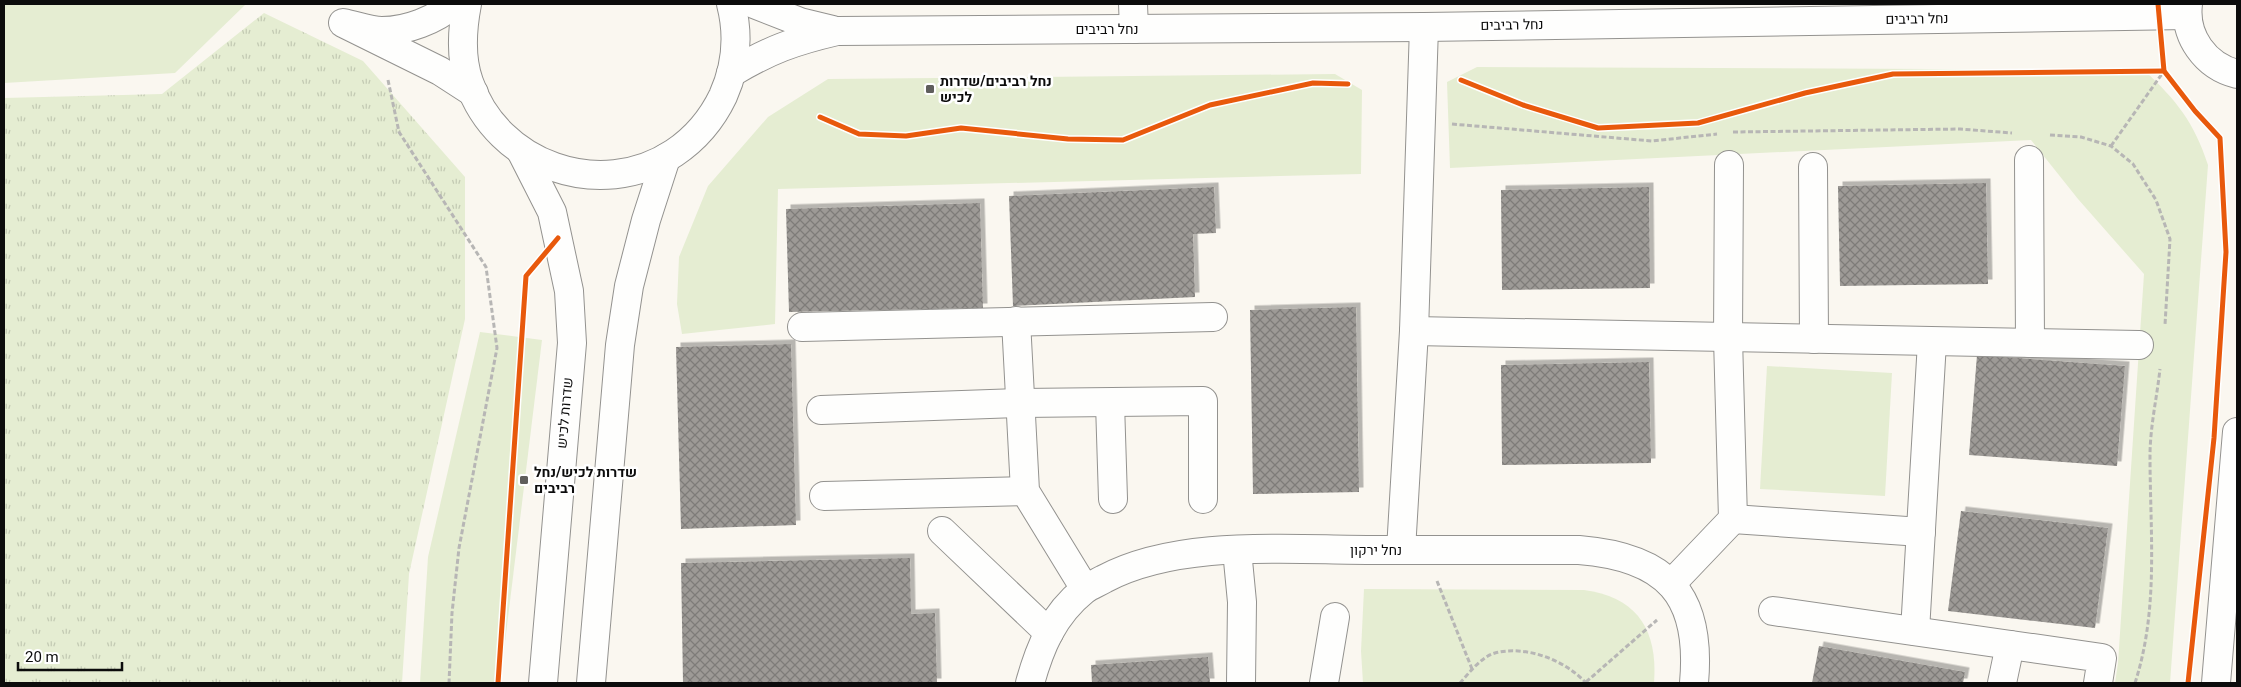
<svg xmlns="http://www.w3.org/2000/svg" width="2241" height="687" viewBox="0 0 2241 687" font-family="Georgia,Heebo,serif">
  <defs>
    <pattern id="grass-tufts" width="24" height="20" patternUnits="userSpaceOnUse" patternTransform="scale(1.25)"><rect width="24" height="20" fill="#e5edd2"/><path d="M3 7l-1-3M5 7V3M7 7l1-3M15 17l-1-3M17 17v-4M19 17l1-3" fill="none" stroke="#c3cab3"/></pattern>
    <pattern id="building-cross-hatch" width="8" height="8" patternUnits="userSpaceOnUse" patternTransform="scale(1.25)"><rect width="8" height="8" fill="#9d9a96"/><path d="M0 0l8 8M0 8l8-8" fill="none" stroke="#7e7c79"/></pattern>
    <filter id="shadow"><feDropShadow dx="4.5" dy="-4.5" stdDeviation="0" flood-color="#0004"/></filter>
  </defs>
  <rect width="100%" height="100%" fill="#faf7f0"/>
  <polygon fill="url(#grass-tufts)" points="264,13 363,61 465,177 465,319 409,574 402,683 4,683 4,98 162,94"/>
  <g fill="#e5edd2">
    <polygon points="4,4 246,4 175,73 4,83"/>
    <path d="M1477 67 2144 70C2177 101 2194 122 2208 165L2170 683H2115L2118 663 2144 274 2078 199 2031 140 1450 168 1447 82Z"/>
    <polygon points="1335,74 1362,90 1361,174 778,189 775,324 682,334 677,304 679,257 708,186 768,117 828,79"/>
    <polygon points="480,332 542,340 500,683 420,683 428,557"/>
    <polygon points="1767,366 1892,373 1885,496 1760,489"/>
    <path d="M1364 589 1584 590C1638 597 1658 631 1654 683H1363L1361 651Z"/>
  </g>
  <g fill="url(#building-cross-hatch)" filter="url(#shadow)">
    <polygon points="1986,183 1988,284 1840,286 1838,186"/>
    <polygon points="1214,187 1216,233 1193,234 1195,297 1013,306 1009,196"/>
    <polygon points="1649,187 1650,288 1502,290 1501,190"/>
    <polygon points="980,203 983,308 789,312 786,209"/>
    <polygon points="1356,307 1359,492 1253,494 1250,310"/>
    <polygon points="791,344 796,525 681,529 676,347"/>
    <polygon points="1977,355 2125,366 2117,466 1969,455"/>
    <polygon points="1649,362 1651,463 1502,465 1501,365"/>
    <polygon points="1961,511 2108,528 2095,628 1948,611"/>
    <polygon points="910,558 911,614 935,613 937,683 683,683 681,563"/>
    <polygon points="1819,646 1965,672 1963,683 1812,683"/>
    <polygon points="1208,657 1210,683 1092,683 1091,665"/>
  </g>
  <g fill="none" stroke-linecap="round" stroke-linejoin="round">
    <defs>
      <g id="minor">
        <path d="M454 4C435 20 407 31 382 31 370 31 355 25 343 23L440 71 474 93"/>
        <path d="M467 4C462 30 460 57 469 82 497 165 600 202 674 153 695 139 712 119 723 96 736 67 739 35 731 4"/>
        <polyline points="754,4 800,22 833,30"/>
        <polyline points="1133,4 1134,29"/>
        <path d="M2188 4C2184 36 2205 66 2237 74"/>
        <path d="M731 73C769 50 794 41 837 31L1424 27 2187 15"/>
        <polyline points="521,151 552,212 569,291 572,343 543,683"/>
        <polyline points="2029,160 2030,343"/>
        <polyline points="1813,167 1814,339"/>
        <polyline points="1016,321 1025,491 1085,589"/>
        <polyline points="802,327 1213,317"/>
        <polyline points="1414,331 2139,345"/>
        <polyline points="1110,403 1113,499"/>
        <polyline points="821,410 1021,403 1203,401 1203,499"/>
        <polyline points="824,496 1025,491"/>
        <polyline points="1733,519 1921,532"/>
        <polyline points="942,531 1049,633"/>
        <polyline points="1237,550 1242,602 1241,683"/>
        <polyline points="1401,550 1414,331 1424,27"/>
        <polyline points="1671,584 1733,519 1728,338 1729,165"/>
        <polyline points="1773,611 2102,658 2098,683"/>
        <polyline points="1915,631 1932,342"/>
        <polyline points="591,683 620,345 629,286 646,220 666,158"/>
        <path d="M1030 683C1040 647 1053 615 1084 590 1089 586 1097 583 1104 579 1179 539 1288 550 1371 550 1441 550 1510 550 1579 550 1667 557 1702 595 1694 683"/>
        <polyline points="1324,683 1335,617"/>
        <polyline points="2002,683 2010,645"/>
        <polyline points="2216,683 2237,432"/>
      </g>
    </defs>
    <use href="#minor" stroke="#93928f" stroke-width="30"/>
    <g stroke="#b7b6b5" stroke-width="3" stroke-dasharray="5 2.5" stroke-linecap="butt">
      <polyline points="2162,49 2164,71 2195,111 2220,138 2226,252 2216,409"/>
      <polyline points="388,80 399,132 486,267 497,348 459,548 452,613 449,683"/>
      <polyline points="1452,124 1652,141 1717,134"/>
      <polyline points="1733,132 1960,129 2012,133"/>
      <polyline points="2050,135 2081,137 2111,146 2133,164 2156,200 2170,239 2165,325"/>
      <polyline points="2111,146 2164,71"/>
      <polyline points="1437,581 1472,669"/>
      <polyline points="1586,682 1657,620"/>
      <path d="M1460 683C1469 673 1481 657 1495 653 1526 645 1565 660 1586 683"/>
      <path d="M2135 683C2159 609 2150 533 2150 456 2150 427 2157 397 2160 369"/>
    </g>
    <use href="#minor" stroke="#fefefd" stroke-width="28"/>
    <defs>
      <g id="cycleway">
        <polyline points="2158,4 2164,71 2195,111 2220,138 2226,252 2214,438 2188,683"/>
        <polyline points="1461,80 1523,105 1598,128 1698,123 1805,93 1893,74 2164,71"/>
        <polyline points="820,117 859,134 906,136 961,128 1068,139 1123,140 1210,105 1313,83 1348,84"/>
        <polyline points="498,683 526,276 558,238"/>
      </g>
    </defs>
    <use href="#cycleway" stroke="#fff" stroke-width="8"/>
    <use href="#cycleway" stroke="#e8590c" stroke-width="5"/>
  </g>
  <g fill="#5f5e5c" stroke="#fff" stroke-width="2">
    <rect x="925" y="84" width="10" height="10" rx="2.5"/>
    <rect x="519" y="475" width="10" height="10" rx="2.5"/>
  </g>
  <g text-anchor="middle" dominant-baseline="central" stroke-width="5" stroke-linejoin="round" paint-order="stroke">
    <g font-size="14" fill="#0c0c0c" stroke="#fff">
      <text transform="translate(1917 19) rotate(-1)">נחל רביבים</text>
      <text transform="translate(1512 25) rotate(-1)">נחל רביבים</text>
      <text x="1107" y="29">נחל רביבים</text>
      <text transform="translate(565 413) rotate(-85)">שדרות לכיש</text>
      <text x="1376" y="550">נחל ירקון</text>
    </g>
    <g font-size="14" font-weight="bold" fill="#0c0c0c" stroke="#fff" text-anchor="start">
      <text x="940" y="81">נחל רביבים/שדרות<tspan x="940" dy="16">לכיש</tspan></text>
      <text x="534" y="472">שדרות לכיש/נחל<tspan x="534" dy="16">רביבים</tspan></text>
    </g>
  </g>
  <rect width="2241" height="687" fill="none" stroke="#0c0c0c" stroke-width="10"/>
  <path d="M18 662v8h104v-8" fill="none" stroke="#0c0c0c" stroke-width="2.5"/>
  <text x="25" y="662" font-size="15" fill="#0c0c0c" stroke="#ffffff" stroke-width="4" paint-order="stroke">20 m</text>
</svg>
